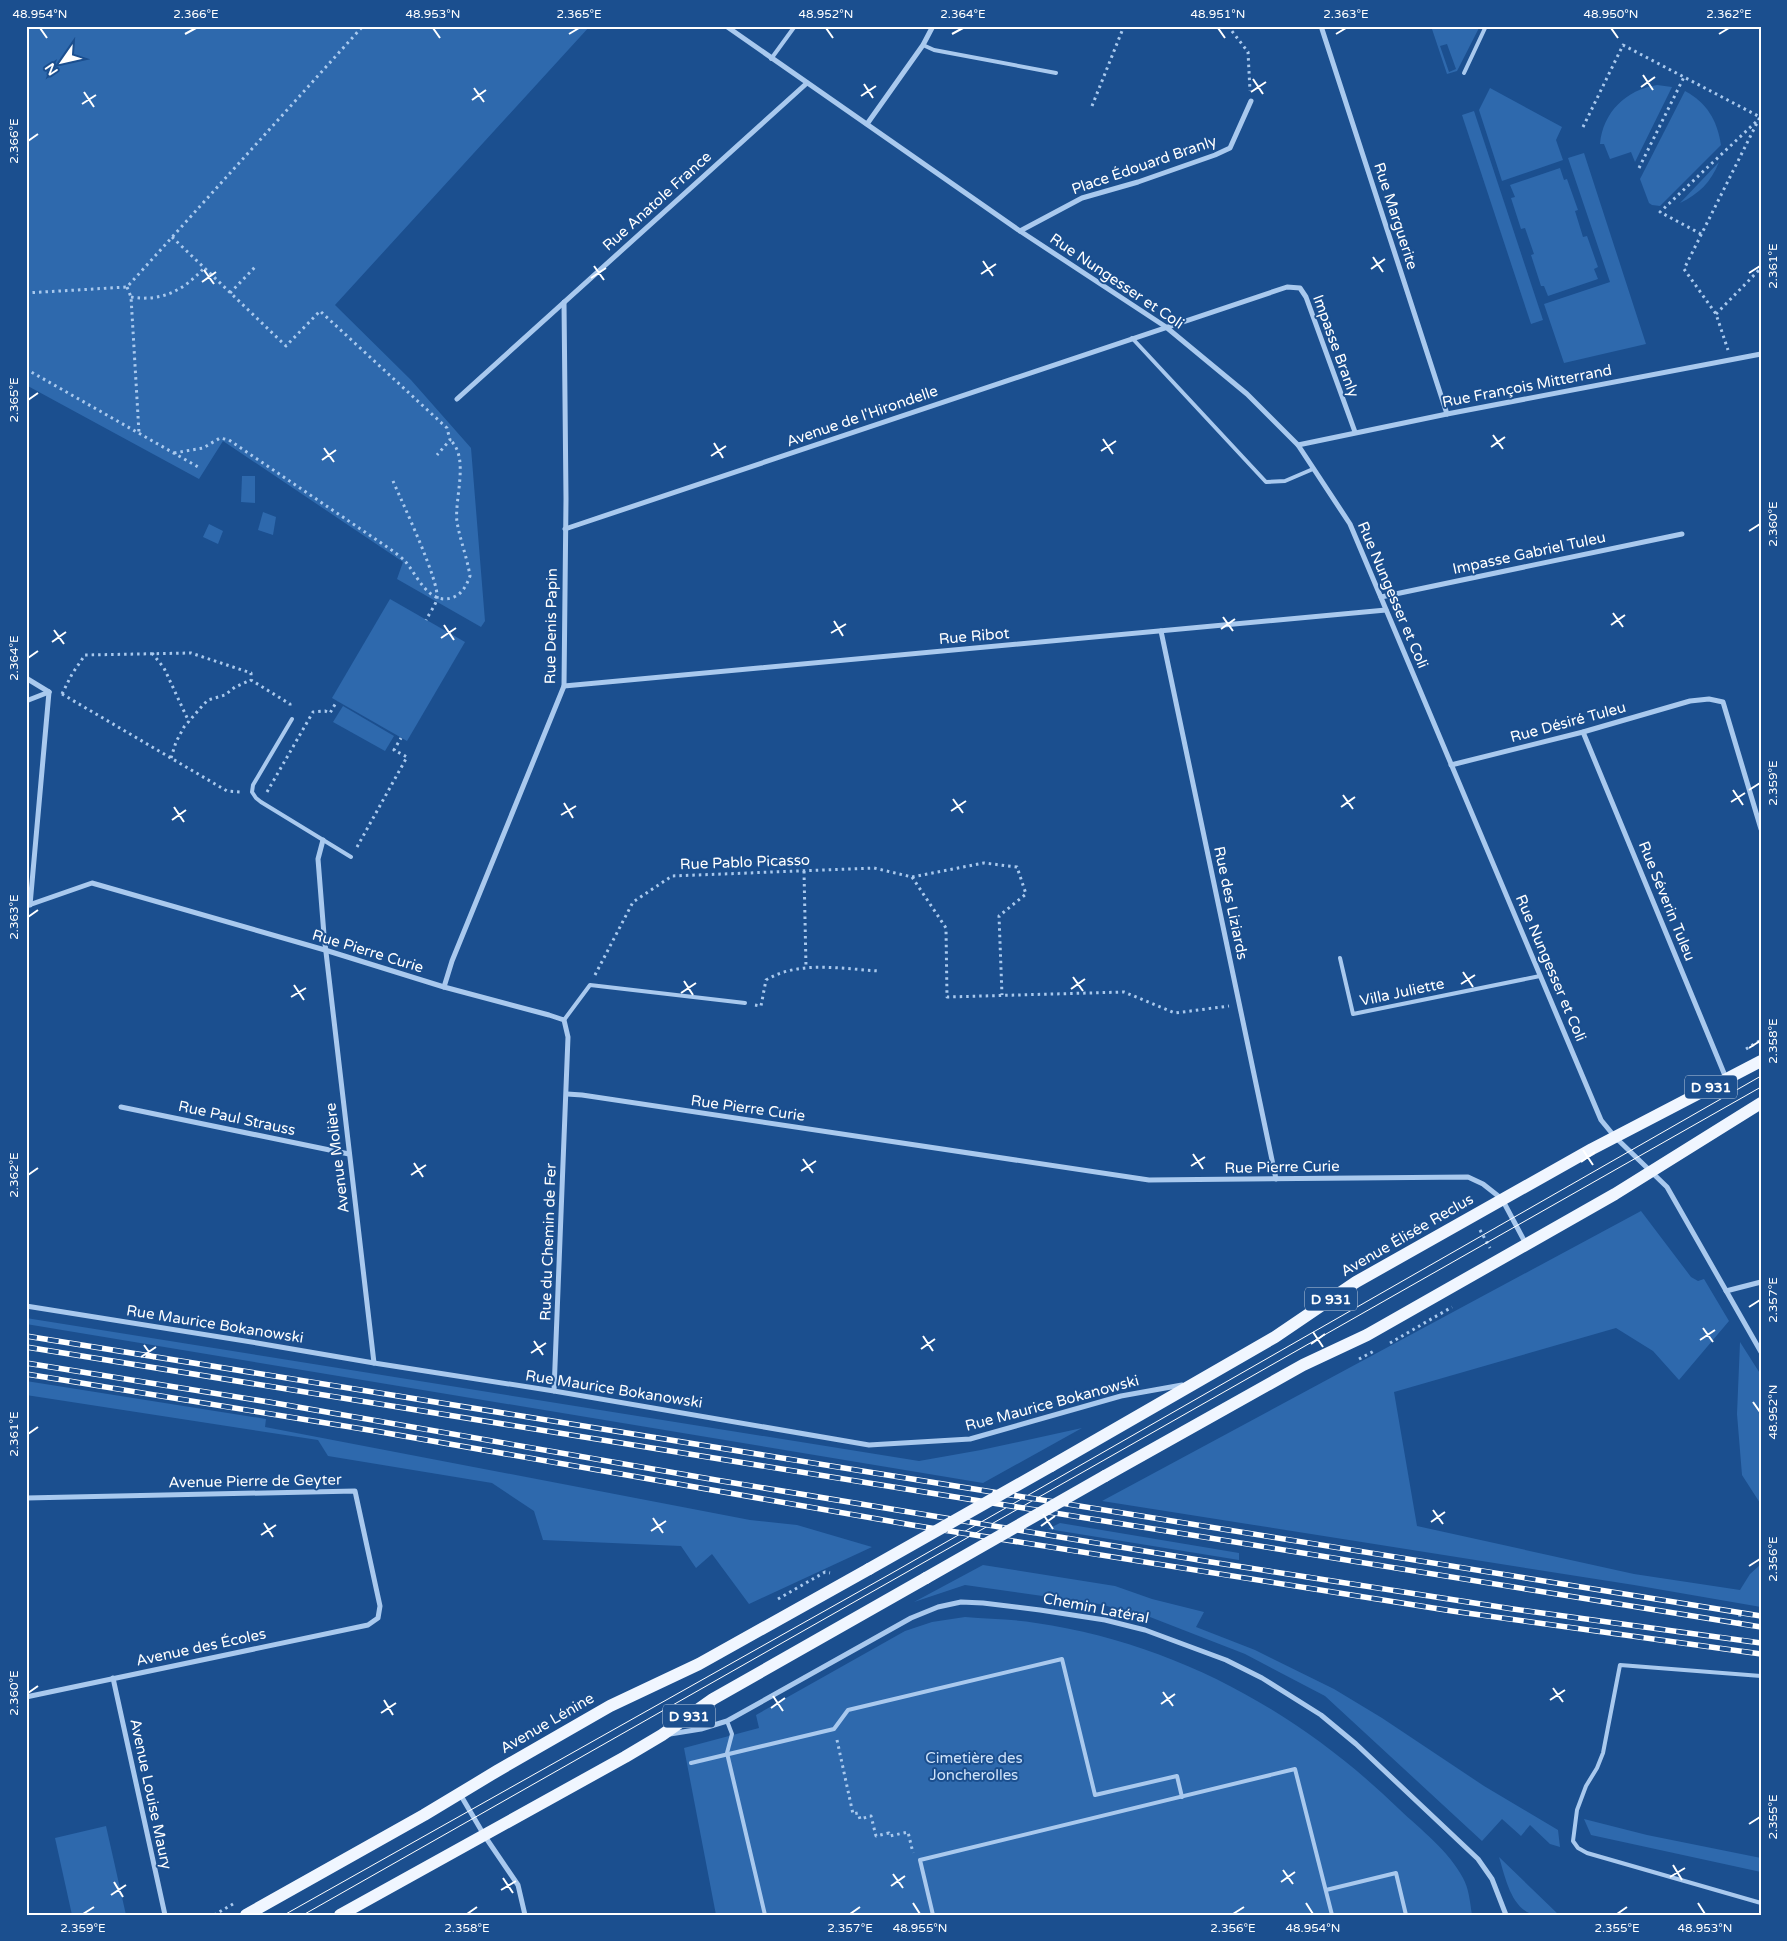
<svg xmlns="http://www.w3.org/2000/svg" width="1787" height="1941" viewBox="0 0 1787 1941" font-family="'Varela Round',sans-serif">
  <rect width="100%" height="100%" fill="#1b4f8f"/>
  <g fill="#2e69ad" fill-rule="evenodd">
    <polygon points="26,26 590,26 335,305 411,380 471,448 485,621 481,627 397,579 403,562 223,441 199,479 26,385"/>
    <path d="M1431 26H1480L1457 71 1447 74ZM1447 44 1456 69 1449 72 1440 46Z"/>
    <path d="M1657 85 1672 87 1635 162 1631 152 1610 159 1604 144H1600C1603 112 1626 90 1657 85Z"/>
    <polygon points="1490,88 1562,127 1556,140 1563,160 1502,181 1479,110"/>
    <path d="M1685 91C1707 103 1717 120 1721 145L1660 206 1652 205 1649 203 1640 179Z"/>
    <polygon points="1474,111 1543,320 1531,324 1462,115"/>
    <polygon points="1584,153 1646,344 1564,363 1544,304 1610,282 1568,158"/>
    <path d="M1719 162C1711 182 1699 194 1680 203Z"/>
    <polygon points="1560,168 1564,180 1567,179 1578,210 1575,211 1583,237 1587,236 1598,267 1594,269 1598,279 1548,296 1544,286 1541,286 1531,255 1534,254 1525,228 1521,229 1511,198 1515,197 1510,185"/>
    <polygon points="242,476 255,476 255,503 241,502"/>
    <polygon points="263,512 276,517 273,535 258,530"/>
    <polygon points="209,524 223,531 218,544 203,537"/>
    <polygon points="390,599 465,642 407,741 332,698"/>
    <polygon points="343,706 394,736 385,751 333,722"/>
    <polygon points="1641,1211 1691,1277 1698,1281 1704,1279 1729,1321 1679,1380 1653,1351 1616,1328 1394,1392 1417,1526 1634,1574 1740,1590 1750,1574 1761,1564 1761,1607 1634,1585 1102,1501"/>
    <polygon points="26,1318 919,1461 981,1450 1082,1428 983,1483 26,1324"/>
    <polygon points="1740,1342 1761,1375 1761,1507 1760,1503 1742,1475 1737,1414"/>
    <polygon points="26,1381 266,1419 265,1427 750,1520 797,1525 872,1547 749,1604 712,1554 696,1568 681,1546 543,1540 534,1511 492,1483 328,1456 318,1440 26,1395"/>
    <polygon points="1060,1523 1239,1553 1239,1560 1048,1529"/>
    <polygon points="983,1565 1115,1586 1152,1599 1204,1612 1196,1627 1255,1650 1334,1689 1382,1718 1484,1786 1558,1830 1560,1847 1550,1844 1530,1825 1521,1836 1502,1819 1482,1841 1325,1696 1245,1654 1150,1617 1099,1604 965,1585 914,1602"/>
    <path d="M965 1617C988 1619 1013 1619 1036 1623 1175 1643 1299 1712 1399 1809 1421 1830 1449 1851 1463 1878 1469 1889 1470 1902 1472 1915H716L684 1748 759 1728 756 1715 905 1631 932 1622Z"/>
    <polygon points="1584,1819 1647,1835 1761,1858 1761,1872 1591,1835"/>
    <polygon points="106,1826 126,1915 72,1915 55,1838"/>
    <path d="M1499 1857 1559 1915C1552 1915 1543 1916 1535 1915 1511 1910 1505 1876 1499 1857Z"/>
  </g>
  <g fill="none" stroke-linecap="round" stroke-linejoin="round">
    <g stroke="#a9c9ee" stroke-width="3" stroke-dasharray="2.5 4" stroke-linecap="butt">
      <polyline points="1228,26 1248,52 1250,91"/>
      <polyline points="1092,106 1124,26"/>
      <polyline points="1583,127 1623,45 1760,117 1684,269 1716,314 1728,350"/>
      <polyline points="1639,168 1684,77"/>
      <polyline points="1701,234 1660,212 1758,120"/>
      <polyline points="172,237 286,346 320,311 447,428 450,440 437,455"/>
      <polyline points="127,287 131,297 139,433"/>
      <polyline points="26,293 127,287 363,26"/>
      <polyline points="230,293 257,265"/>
      <path d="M131 297C162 302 184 290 204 268"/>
      <polyline points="1716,314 1761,268"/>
      <polyline points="26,369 200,468"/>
      <path d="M174 453 203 448 220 438 229 440 393 551C397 554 402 558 405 561 418 576 429 607 454 597 463 593 467 584 470 576 467 557 460 540 457 522 454 499 470 457 450 440"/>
      <path d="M393 481C402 502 440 582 437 599 435 606 429 614 426 620"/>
      <polyline points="152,653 164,668 189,722"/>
      <polyline points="62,694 72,674 85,655 191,653 251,673 251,680 290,704 290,708"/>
      <polyline points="62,694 227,791 241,792"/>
      <polyline points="171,758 176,742 184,727 203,705 208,700 225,695 235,687 251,680"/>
      <polyline points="267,792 313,712 325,711 330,713 337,701"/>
      <polyline points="357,847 407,757 394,750 401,738"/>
      <polyline points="804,871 806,967"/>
      <polyline points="912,877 946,928 947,997 1124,992 1175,1013 1229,1006"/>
      <polyline points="595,975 633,902 672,876 874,868 912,877 984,863 1017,867 1026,894 999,916 1002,995"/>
      <path d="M755 1005 761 1006 766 980C799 960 842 969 879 971"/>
      <polyline points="1746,1049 1761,1040"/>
      <polyline points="1480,1230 1490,1248"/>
      <polyline points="1390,1343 1452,1307"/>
      <polyline points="1359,1359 1376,1350"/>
      <polyline points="778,1599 825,1572 830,1573"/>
      <polyline points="1739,1623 1740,1613"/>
      <polyline points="837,1740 853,1814 858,1813 860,1819 871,1816 876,1836 889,1833 890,1836 908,1832 913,1853"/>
      <polyline points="214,1915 233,1904"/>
    </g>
    <g stroke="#a9c9ee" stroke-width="4">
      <polyline points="923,45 934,50 1056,73"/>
      <polyline points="771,59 795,26"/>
      <polyline points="1464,73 1486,26"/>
      <polyline points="1132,338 1266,482 1285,481 1313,469"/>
      <polyline points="292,719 253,785 252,792 256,798 261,802 351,857"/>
      <polyline points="1340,958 1353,1014 1540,976"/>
      <polyline points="564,1020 590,985 745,1003"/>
      <polyline points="1761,1676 1620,1665 1603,1753 1597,1768 1586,1786 1577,1810 1573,1841 1578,1848 1587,1853 1761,1903"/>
      <polyline points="727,1721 732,1734 727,1753 765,1915"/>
      <polyline points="691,1763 834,1729 848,1710 1062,1659 1095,1795 1177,1776 1182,1797"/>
      <polyline points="1326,1890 1396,1873 1406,1915"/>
      <polyline points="933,1915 920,1860 1295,1769 1332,1915"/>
    </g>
    <g stroke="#a9c9ee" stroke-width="5">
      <polyline points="726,26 1020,231 1166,327 1247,394 1298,445 1350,524 1601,1120 1615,1137 1667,1187 1761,1352"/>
      <polyline points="1321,26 1447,414"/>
      <polyline points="867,124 923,45 933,26"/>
      <polyline points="1020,231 1082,198 1138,182 1215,155 1230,148 1251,101"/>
      <polyline points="457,399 807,83"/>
      <polyline points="1298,445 1447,414 1761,354"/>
      <polyline points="565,529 1287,287 1300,288 1306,297 1355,432"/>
      <polyline points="1381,597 1682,534"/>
      <polyline points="1161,631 1276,1179"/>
      <polyline points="26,678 49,692"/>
      <polyline points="564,686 1386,610"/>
      <polyline points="26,701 49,692"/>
      <polyline points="1583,732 1726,1078"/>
      <polyline points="1451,765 1583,732 1690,701 1709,699 1723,702 1761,829"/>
      <polyline points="323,840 318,859 324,935 374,1363"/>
      <polyline points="30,905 49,692"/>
      <polyline points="26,906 92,883 325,950 444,987 549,1015 564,1020 568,1037 554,1391"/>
      <polyline points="444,987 452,961 564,686 566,499 564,302"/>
      <polyline points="567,1094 582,1095 1149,1180 1468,1177 1483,1184 1502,1199 1526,1244"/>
      <polyline points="121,1107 349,1154"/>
      <polyline points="1726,1291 1761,1282"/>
      <polyline points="26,1306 257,1343 374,1363 554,1391 869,1445 970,1439 1121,1396 1182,1385"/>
      <polyline points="26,1498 355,1491 380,1606 378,1618 368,1625 26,1697"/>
      <polyline points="113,1678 165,1915"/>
      <polyline points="670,1734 701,1729 727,1721 911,1618 938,1607 961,1602 983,1603 1040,1610 1105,1620 1145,1630 1226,1660 1262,1678 1321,1715 1356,1744 1478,1859 1492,1879 1506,1915"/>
      <polyline points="460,1794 484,1835 518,1885 525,1915"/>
    </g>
    <g stroke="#f0f6ff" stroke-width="12">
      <polyline points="1051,1466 1275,1337 1356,1282 1592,1149 1761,1061"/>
      <polyline points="1105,1476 1303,1365 1367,1335 1615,1194 1761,1103"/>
      <polyline points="246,1915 424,1815 497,1771 610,1706 699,1664 869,1569"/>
      <polyline points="340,1915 625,1757 662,1735 713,1699 926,1578"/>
    </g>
    <g stroke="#fff" stroke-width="1">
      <polyline points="284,1915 892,1573 1761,1076"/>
      <polyline points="303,1915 1761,1087"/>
    </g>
    <defs>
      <g id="rail">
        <polyline points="26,1336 1761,1616"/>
        <polyline points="26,1347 1761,1627"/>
        <polyline points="26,1363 269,1402 716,1480 1211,1562 1513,1609 1761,1643"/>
        <polyline points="26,1374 375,1431 912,1525 1452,1611 1761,1654"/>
      </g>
    </defs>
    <use href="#rail" stroke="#fff" stroke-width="5.5"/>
    <use href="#rail" stroke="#1b4f8f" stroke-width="4" stroke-dasharray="11" stroke-linecap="butt"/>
    <g stroke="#f0f6ff" stroke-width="12">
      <polyline points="869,1569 1051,1466"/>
      <polyline points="926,1578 1105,1476"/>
    </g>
  </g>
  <path fill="none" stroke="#fff" stroke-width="2" d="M40 28 47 38M433 28 440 38M826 28 833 38M1218 28 1225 38M1611 28 1618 38M185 34 196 28M569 34 579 28M952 34 963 28M1336 34 1346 28M1719 34 1729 28M1643 75 1653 90M1253 79 1263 94M864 84 873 98M1641 87 1655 77M474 88 484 102M84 92 94 107M1251 92 1266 82M861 96 876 86M472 100 486 90M82 104 96 95M28 141 38 134M1373 257 1383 272M983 261 993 276M594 266 604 280M1371 269 1385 259M204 270 214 284M1749 273 1760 266M981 274 996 264M591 278 606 268M202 282 216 272M28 400 38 393M1493 435 1503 449M1103 439 1113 454M714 443 723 458M1491 447 1505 437M324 448 334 462M1101 451 1116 441M711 456 726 446M322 460 336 450M1749 531 1760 524M1613 613 1623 627M1223 617 1233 631M834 621 843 636M444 625 454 640M1611 625 1625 615M1221 629 1235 619M54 630 64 644M831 633 846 624M441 638 456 628M52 642 66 632M28 658 38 651M1733 790 1743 805M1749 790 1760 783M1343 795 1353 809M953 799 963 813M1731 802 1745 793M564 803 573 818M174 807 184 822M1341 807 1355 797M951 811 966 801M561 815 576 806M172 820 186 810M28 917 38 910M1463 972 1473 987M1073 977 1083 991M684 981 693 995M1461 984 1475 975M294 985 304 1000M1071 989 1085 979M681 993 696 983M291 997 306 988M1749 1048 1760 1041M1583 1150 1593 1165M1193 1154 1203 1169M803 1159 813 1173M1581 1162 1595 1152M414 1163 423 1177M1191 1166 1205 1157M801 1171 816 1161M28 1175 38 1168M411 1175 426 1165M1749 1307 1760 1300M1703 1328 1713 1342M1313 1332 1323 1347M923 1336 933 1351M1700 1340 1715 1330M534 1341 543 1355M1311 1344 1325 1334M144 1345 154 1359M921 1349 935 1339M531 1353 546 1343M141 1357 156 1347M1753 1402 1760 1412M28 1434 38 1427M1433 1510 1443 1524M1043 1514 1053 1529M653 1518 663 1533M1431 1522 1445 1512M264 1523 273 1537M1041 1526 1055 1516M651 1531 666 1521M261 1535 276 1525M1749 1566 1760 1559M1553 1688 1563 1702M1163 1692 1173 1706M28 1693 38 1686M773 1696 783 1711M384 1700 393 1715M1550 1700 1565 1690M1161 1704 1175 1694M771 1708 785 1698M381 1713 396 1703M1749 1824 1760 1817M1673 1865 1682 1880M1283 1870 1293 1884M893 1874 903 1888M1670 1877 1685 1868M503 1878 513 1893M114 1882 123 1897M1281 1882 1295 1872M891 1886 905 1876M501 1890 516 1881M111 1895 126 1885M913 1903 920 1914M1306 1903 1313 1914M1698 1903 1705 1914M83 1914 94 1907M467 1914 477 1907M850 1914 860 1907M1233 1914 1244 1907M1617 1914 1627 1907"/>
  <g text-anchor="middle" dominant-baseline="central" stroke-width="4" stroke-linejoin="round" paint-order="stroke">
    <g fill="#1b4f8f" stroke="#bbcadd" stroke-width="1">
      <rect x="1685" y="1075.5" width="52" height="23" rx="4"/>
      <rect x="1305" y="1287.5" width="52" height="23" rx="4"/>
      <rect x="663" y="1704.5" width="52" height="23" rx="4"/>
    </g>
    <g font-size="14" font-weight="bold" fill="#fff">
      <text x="1711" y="1087">D 931</text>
      <text x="1331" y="1299">D 931</text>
      <text x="689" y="1716">D 931</text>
    </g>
    <g font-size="15" fill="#fff" stroke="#1b4f8f">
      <text transform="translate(1144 165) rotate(-19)">Place Édouard Branly</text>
      <text transform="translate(657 201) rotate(-42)">Rue Anatole France</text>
      <text transform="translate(1396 216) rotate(72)">Rue Marguerite</text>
      <text transform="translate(1117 281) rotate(34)">Rue Nungesser et Coli</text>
      <text transform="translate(1336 346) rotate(70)">Impasse Branly</text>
      <text transform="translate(1527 386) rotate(-11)">Rue François Mitterrand</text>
      <text transform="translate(862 416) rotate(-19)">Avenue de l'Hirondelle</text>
      <text transform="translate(1529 553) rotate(-12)">Impasse Gabriel Tuleu</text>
      <text transform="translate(1393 595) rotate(67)">Rue Nungesser et Coli</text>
      <text transform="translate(551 626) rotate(-89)">Rue Denis Papin</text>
      <text transform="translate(974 636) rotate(-5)">Rue Ribot</text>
      <text transform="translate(1568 722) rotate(-15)">Rue Désiré Tuleu</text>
      <text transform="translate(745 862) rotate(-2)">Rue Pablo Picasso</text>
      <text transform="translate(1667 901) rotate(68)">Rue Séverin Tuleu</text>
      <text transform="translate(1231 903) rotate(78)">Rue des Liziards</text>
      <text transform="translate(368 951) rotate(17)">Rue Pierre Curie</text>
      <text transform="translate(1551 968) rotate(67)">Rue Nungesser et Coli</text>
      <text transform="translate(1402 992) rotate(-12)">Villa Juliette</text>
      <text transform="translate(748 1108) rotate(8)">Rue Pierre Curie</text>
      <text transform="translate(237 1118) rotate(12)">Rue Paul Strauss</text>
      <text transform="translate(337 1158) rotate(-97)">Avenue Molière</text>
      <text transform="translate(1282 1167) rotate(-1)">Rue Pierre Curie</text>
      <text transform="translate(1407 1235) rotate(-30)">Avenue Élisée Reclus</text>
      <text transform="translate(548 1242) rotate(-88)">Rue du Chemin de Fer</text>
      <text transform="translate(215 1324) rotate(9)">Rue Maurice Bokanowski</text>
      <text transform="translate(614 1389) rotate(9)">Rue Maurice Bokanowski</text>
      <text transform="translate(1052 1403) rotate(-15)">Rue Maurice Bokanowski</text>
      <text transform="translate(255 1481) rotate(-1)">Avenue Pierre de Geyter</text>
      <text transform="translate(1096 1608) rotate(11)">Chemin Latéral</text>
      <text transform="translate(201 1647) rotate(-12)">Avenue des Écoles</text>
      <text transform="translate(547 1723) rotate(-30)">Avenue Lénine</text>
      <text transform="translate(151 1794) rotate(78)">Avenue Louise Maury</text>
    </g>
    <g font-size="15" fill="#cfe3fa" stroke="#1b4f8f">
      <text x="974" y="1758">Cimetière des<tspan x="974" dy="17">Joncherolles</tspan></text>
    </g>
  </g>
  <rect width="1787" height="1941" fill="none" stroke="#1b4f8f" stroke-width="55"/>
  <g transform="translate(62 62) rotate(236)" stroke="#1b4f8f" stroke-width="4" paint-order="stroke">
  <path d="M0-4L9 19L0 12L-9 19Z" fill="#ffffff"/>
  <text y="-8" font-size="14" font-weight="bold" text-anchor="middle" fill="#ffffff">N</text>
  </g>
  <rect x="28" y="28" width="1732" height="1886" fill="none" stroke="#fff" stroke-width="2"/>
  <g font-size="12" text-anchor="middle" fill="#fff">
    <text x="40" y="18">48.954°N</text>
    <text x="196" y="18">2.366°E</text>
    <text x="433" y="18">48.953°N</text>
    <text x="579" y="18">2.365°E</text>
    <text x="826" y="18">48.952°N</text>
    <text x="963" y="18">2.364°E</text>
    <text x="1218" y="18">48.951°N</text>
    <text x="1346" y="18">2.363°E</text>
    <text x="1611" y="18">48.950°N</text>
    <text x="1729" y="18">2.362°E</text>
    <text transform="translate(14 141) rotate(-90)" y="4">2.366°E</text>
    <text transform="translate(1773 266) rotate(-90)" y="4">2.361°E</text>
    <text transform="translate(14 400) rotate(-90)" y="4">2.365°E</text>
    <text transform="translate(1773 524) rotate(-90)" y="4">2.360°E</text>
    <text transform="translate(14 658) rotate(-90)" y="4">2.364°E</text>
    <text transform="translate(1773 783) rotate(-90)" y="4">2.359°E</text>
    <text transform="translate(14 917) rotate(-90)" y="4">2.363°E</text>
    <text transform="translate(1773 1041) rotate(-90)" y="4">2.358°E</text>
    <text transform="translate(14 1175) rotate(-90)" y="4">2.362°E</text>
    <text transform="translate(1773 1300) rotate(-90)" y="4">2.357°E</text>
    <text transform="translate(1773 1412) rotate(-90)" y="4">48.952°N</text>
    <text transform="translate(14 1434) rotate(-90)" y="4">2.361°E</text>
    <text transform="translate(1773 1559) rotate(-90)" y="4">2.356°E</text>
    <text transform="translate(14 1693) rotate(-90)" y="4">2.360°E</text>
    <text transform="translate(1773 1817) rotate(-90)" y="4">2.355°E</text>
    <text x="83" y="1932">2.359°E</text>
    <text x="467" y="1932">2.358°E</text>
    <text x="850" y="1932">2.357°E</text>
    <text x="920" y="1932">48.955°N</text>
    <text x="1233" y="1932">2.356°E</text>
    <text x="1313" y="1932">48.954°N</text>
    <text x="1617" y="1932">2.355°E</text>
    <text x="1705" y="1932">48.953°N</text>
  </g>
</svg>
